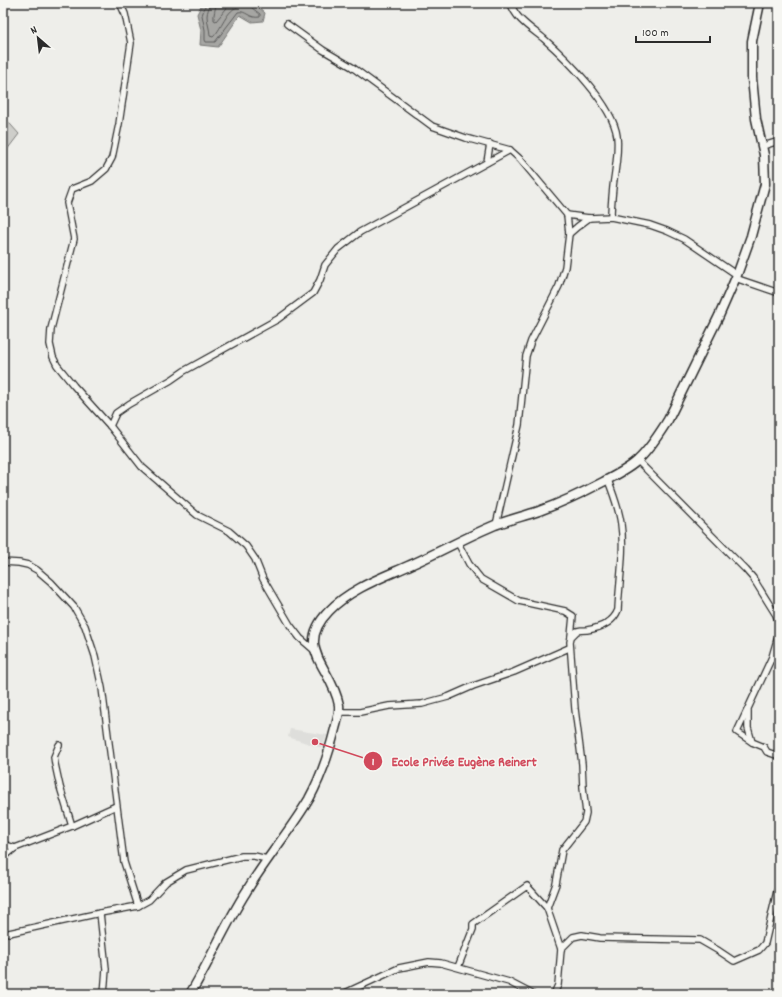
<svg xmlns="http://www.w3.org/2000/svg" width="782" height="997" viewBox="0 0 782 997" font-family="Dekko,sans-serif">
  <rect width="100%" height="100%" fill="#eeeeea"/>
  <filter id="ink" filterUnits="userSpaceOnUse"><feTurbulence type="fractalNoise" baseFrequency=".025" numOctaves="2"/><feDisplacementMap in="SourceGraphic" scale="8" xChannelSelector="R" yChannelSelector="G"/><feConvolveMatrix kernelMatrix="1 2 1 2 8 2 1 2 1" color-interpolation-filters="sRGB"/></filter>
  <g filter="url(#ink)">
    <polygon fill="#dededb" points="290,729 327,735 322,748 288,737"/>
    <polygon fill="#cececa" stroke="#7c7c7a" points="3,116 19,134 3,155"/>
    <polygon fill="#a6a6a3" stroke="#757573" points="199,3 254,3 265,13 263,21 252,22 240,15 218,47 200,45 201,30 197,14 201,6"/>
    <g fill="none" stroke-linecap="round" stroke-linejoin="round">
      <g stroke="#5c5c5b" stroke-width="1">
        <path d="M204 3 205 7 202 15 205 30V40L206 42H215L238 12C246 10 249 19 260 17V14L252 8 250 3"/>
        <path d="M209 3C210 8 207 11 207 16 207 23 210 29 210 36L213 37C223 28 227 5 244 6L245 3"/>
        <path d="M216 3C216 9 213 14 214 20L216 21 231 3"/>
      </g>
      <defs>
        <g id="street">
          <polyline points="120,3 125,14 131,43 119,124 112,158 106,169 92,181 72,189 67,203 74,239 51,329 50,344 53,357 57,365 74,386 110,426 142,467 197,515 229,531 246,546 255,559 263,579 290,625 300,638 315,651"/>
          <path d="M511 3C514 18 532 29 543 38 566 58 613 105 617 136 619 153 615 170 613 187 612 197 611 207 611 217"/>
          <polyline points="287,24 323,50 352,67 432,126 466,138 510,150 520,159 567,215 569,234 565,267 559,286 531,341 526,356 519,425 496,525"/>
          <polyline points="763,146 779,141"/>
          <polyline points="487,162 490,144"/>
          <polyline points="567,215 589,218 611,217 650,225 667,231 684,239 737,275"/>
          <polyline points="569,234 577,227 589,218"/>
          <polyline points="735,278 779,293"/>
          <polyline points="110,426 116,413 129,404 171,380 184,371 278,319 313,293 320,280 325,265 338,249 360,232 510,150"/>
          <polyline points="638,461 746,570 753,578 776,615 779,623"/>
          <polyline points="458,543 469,564 481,579 519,601 565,611 573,616 571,636"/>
          <polyline points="3,562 19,563 28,565 37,570 51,582 74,607 85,626 95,656 102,688 124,862 138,906 149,900 166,882 186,870 242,856 254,856 267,859"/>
          <polyline points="748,711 748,728 752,742 764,747 767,752 779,756"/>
          <polyline points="339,712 360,712 389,706 422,704 448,697 473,686 514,672 569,648"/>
          <polyline points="752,742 737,732 772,657 779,633"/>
          <polyline points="59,745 54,757 55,764 60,787 72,826"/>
          <polyline points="3,844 15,848 72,826 116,806"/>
          <polyline points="3,858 15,848"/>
          <polyline points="9,933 100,913"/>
          <polyline points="561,949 573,937 582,935 600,938 700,940 719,951 734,961 759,950 765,943 777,891 779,889"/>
          <polyline points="458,967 473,929 473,924 527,886 547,908"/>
          <polyline points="104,994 106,969 100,913 138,906"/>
          <polyline points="343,994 399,968 429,962 441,963 509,982 532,994"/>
          <path d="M554 994 558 985 561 949 547 908 556 884 562 850 584 822 586 813 583 787 582 764 575 709 570 642 571 637 577 631C580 630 583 630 587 630 600 628 613 623 618 610 619 583 625 551 621 524 619 508 613 494 608 480"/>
        </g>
        <path id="secondary" d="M190 994C210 961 225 925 246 892 265 860 290 831 309 799 321 777 329 753 335 729 337 721 340 713 339 705 332 667 293 648 329 611 350 589 381 578 408 566 438 553 466 537 495 525 509 520 524 516 539 511 561 503 582 493 603 482 614 476 629 469 638 460 650 449 659 434 668 420L719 316 737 275 751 236 765 184 764 155 756 119 752 78V41L760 3"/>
      </defs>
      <use href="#street" stroke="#2b2b2b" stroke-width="8"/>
      <use href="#secondary" stroke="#2b2b2b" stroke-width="11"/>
      <use href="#street" stroke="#f6f6f2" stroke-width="5.5"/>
      <use href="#secondary" stroke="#f6f6f2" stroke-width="8"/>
    </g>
  </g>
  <path fill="none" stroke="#d1495b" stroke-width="1.5" d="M315 742L373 761"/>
  <g fill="#d1495b" stroke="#f6f6f2" stroke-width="1.5">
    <circle cx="315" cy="742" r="4"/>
    <circle cx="373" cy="761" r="10"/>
  </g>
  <g font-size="12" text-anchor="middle" font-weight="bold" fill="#fff">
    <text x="373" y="765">1</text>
  </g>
  <g font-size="14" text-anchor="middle" font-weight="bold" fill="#d1495b" stroke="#f6f6f2" stroke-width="3" stroke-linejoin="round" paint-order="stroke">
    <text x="464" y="766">Ecole Privée Eugène Reinert</text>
  </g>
  <rect width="782" height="997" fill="none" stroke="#f6f6f2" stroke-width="16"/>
  <rect x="8" y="8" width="766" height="981" fill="none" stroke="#2b2b2b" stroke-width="1.5" filter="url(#ink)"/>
  <g transform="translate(38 38) rotate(332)" stroke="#f6f6f2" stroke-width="3" paint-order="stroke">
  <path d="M0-3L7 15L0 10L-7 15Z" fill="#2b2b2b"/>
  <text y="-6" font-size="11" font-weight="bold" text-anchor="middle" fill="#2b2b2b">N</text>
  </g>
  <path d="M636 36v6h74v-6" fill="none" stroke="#2b2b2b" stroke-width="2"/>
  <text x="642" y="36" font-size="12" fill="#2b2b2b" stroke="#f6f6f2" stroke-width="3" paint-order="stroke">100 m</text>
</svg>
